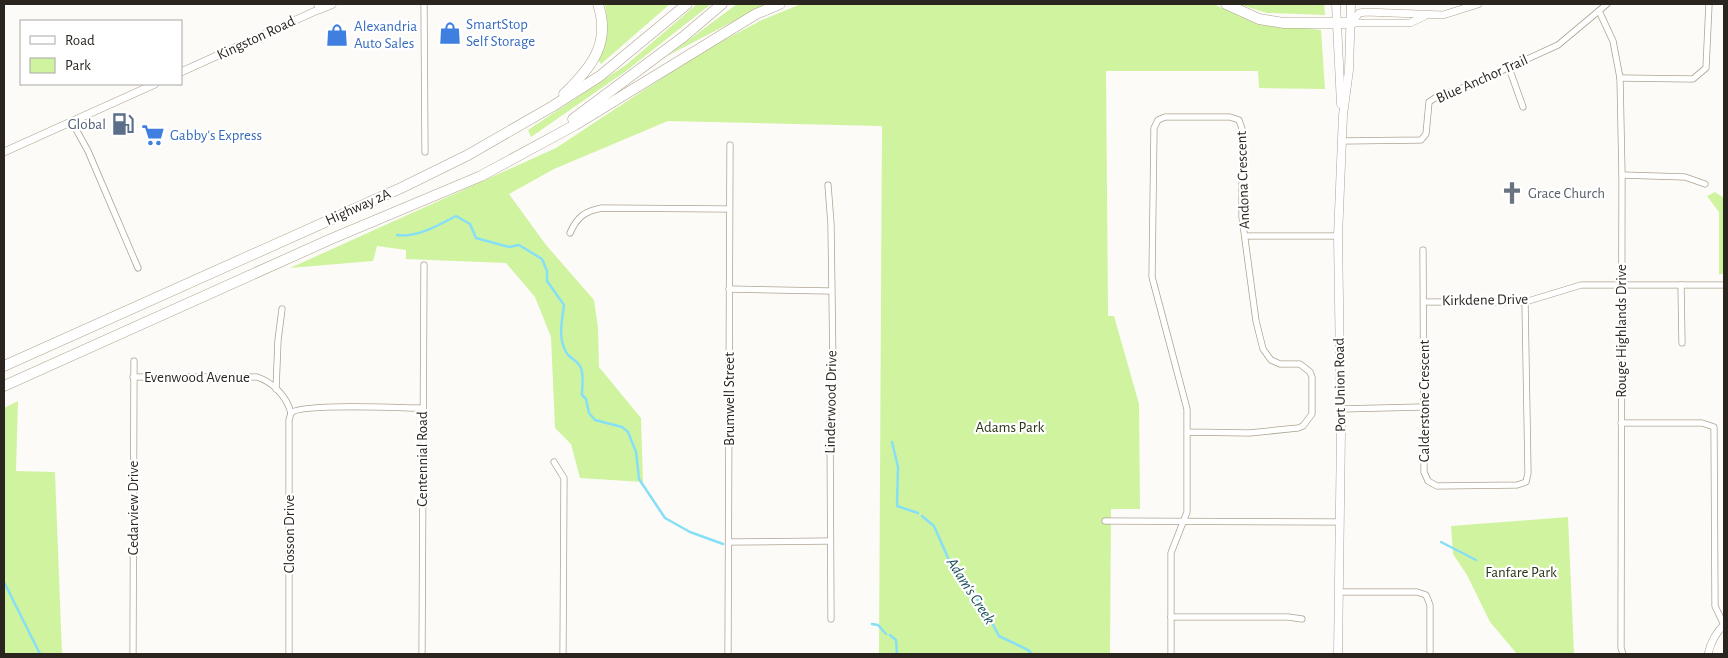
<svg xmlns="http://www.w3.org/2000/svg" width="1728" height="658" viewBox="0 0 1728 658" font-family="'Alegreya Sans',sans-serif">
  <rect width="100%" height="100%" fill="#fdfbf7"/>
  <g fill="#d0f3a0">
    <path d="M605 4H670L601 64 598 60C606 40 609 26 605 4Z"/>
    <polygon points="697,4 711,4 626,71 531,137 528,130 626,65"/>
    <polygon points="737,4 767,4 667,56"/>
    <polygon points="801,4 1213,4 1254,22 1321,30 1325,89 1259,88 1258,71 1106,71 1108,311 1108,316 1114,316 1116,323 1139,404 1140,509 1111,509 1110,654 879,654 882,126 668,121 554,169 509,194 546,245 594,300 598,328 599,367 641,418 643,482 580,478 571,444 555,428 551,337 535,297 506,263 406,259 406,250 377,246 373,261 290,268 556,148 703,51 762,20"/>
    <polygon points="1238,4 1324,4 1325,15 1267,13"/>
    <polygon points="1715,192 1724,198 1724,274 1719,274 1719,212 1707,196"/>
    <polygon points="18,401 16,471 55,472 62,654 4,654 4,408"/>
    <polygon points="1568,517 1574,654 1517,654 1490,622 1467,575 1453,554 1451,526"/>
  </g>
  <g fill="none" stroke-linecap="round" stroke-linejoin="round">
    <g stroke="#86dff6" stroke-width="2.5">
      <path d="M397 235C417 238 439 225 456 216L470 224 476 238 509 247 519 245 542 259 547 271V281L564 305C562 321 557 340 568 355 573 360 578 361 581 368 584 376 582 387 582 395L586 399 589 413 595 420 622 427 628 432 636 452 639 479 665 518 690 532 723 544"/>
      <polyline points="892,442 898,467 897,506 918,513"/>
      <polyline points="922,516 934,526 952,567 984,608 999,636 1028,650 1032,654"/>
      <polyline points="1441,542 1476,560"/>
      <polyline points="4,582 40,654"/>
      <polyline points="872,624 878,625 886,634"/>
      <polyline points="890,635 896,640 897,654"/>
    </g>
    <defs>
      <g id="minor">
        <polyline points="424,4 425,152"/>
        <polyline points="1599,11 1613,41 1620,78 1622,175 1621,648 1623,654"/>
        <polyline points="1509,68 1523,107"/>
        <polyline points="1620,78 1693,79 1706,68 1709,4"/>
        <polyline points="72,122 88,151 138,268"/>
        <polyline points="1342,141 1421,140 1426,134 1429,102 1438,96 1468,86 1558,45 1607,4"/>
        <polyline points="1622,175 1685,177 1705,184"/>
        <polyline points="828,185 831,224 833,366 830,424 831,619"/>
        <path d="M570 233C577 217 585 211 602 208L728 209"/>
        <polyline points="1245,236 1338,236"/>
        <polyline points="1423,250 1424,472 1428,481 1437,486 1517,485 1526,482 1528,473 1525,302"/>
        <polyline points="1681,285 1682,343"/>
        <polyline points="729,289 830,291"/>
        <polyline points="1424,302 1525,302 1581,285 1724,285"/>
        <path d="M133 377H257C273 382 287 397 291 413"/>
        <polyline points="276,389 278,340 282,309"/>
        <polyline points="1340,409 1422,407"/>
        <path d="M291 413C299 403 403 408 422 408"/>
        <polyline points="1621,423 1702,423 1714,427 1715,606 1724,625"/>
        <polyline points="554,462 564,478 563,654"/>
        <polyline points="1105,521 1340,522"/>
        <polyline points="729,542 829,541"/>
        <polyline points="1339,592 1417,592 1426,595 1430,605 1430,654"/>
        <polyline points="1171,617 1288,617 1302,619"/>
        <polyline points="133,654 134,361"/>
        <polyline points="289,654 289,420 291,413"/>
        <polyline points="422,654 424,265"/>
        <polyline points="728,654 730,145"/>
        <polyline points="1171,654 1171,553 1187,512 1187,409 1152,277 1154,128 1158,120 1165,117 1230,117 1239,120 1242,129 1242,217 1256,321 1263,349 1271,360 1280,364 1300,364 1310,372 1312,377 1312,414 1303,426 1298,428 1249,433 1188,432"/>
      </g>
      <g id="tertiary">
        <polyline points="1352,23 1359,13 1366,12 1443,15 1478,4"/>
        <polyline points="1352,23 1410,23 1425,16"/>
        <polyline points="181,72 320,9"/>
        <polyline points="4,152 155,84"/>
        <path d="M1708 654C1711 642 1715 633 1724 625"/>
      </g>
      <g id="secondary">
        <polyline points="318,4 320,9 332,4"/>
        <polyline points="1336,4 1341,104"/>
        <polyline points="1338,654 1341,431 1338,236 1343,115 1349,70 1351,4"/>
      </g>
      <g id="motorway">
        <polyline points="1226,4 1259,19 1284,23 1352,23"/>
        <path d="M564 94C592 67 611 43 598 4"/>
        <polyline points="573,119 683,37 722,4"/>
        <polyline points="4,366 401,188 468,155 553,106 600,76 687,4"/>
        <polyline points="4,386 331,239 481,176 575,125 756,14 780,4"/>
      </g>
    </defs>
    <use href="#minor" stroke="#aea391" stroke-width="7"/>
    <use href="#tertiary" stroke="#aea391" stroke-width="8"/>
    <use href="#secondary" stroke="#aea391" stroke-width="9"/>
    <use href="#motorway" stroke="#aea391" stroke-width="11"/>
    <use href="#minor" stroke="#fff" stroke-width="5.5"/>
    <use href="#tertiary" stroke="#fff" stroke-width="7"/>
    <use href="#secondary" stroke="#fff" stroke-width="8"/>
    <use href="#motorway" stroke="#fff" stroke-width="10"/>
  </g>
  <defs>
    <symbol id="shop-bare" viewBox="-9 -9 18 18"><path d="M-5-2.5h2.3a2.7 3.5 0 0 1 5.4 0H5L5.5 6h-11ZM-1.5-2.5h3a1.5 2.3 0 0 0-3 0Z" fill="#3f7fe0" stroke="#fff" stroke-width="2.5" paint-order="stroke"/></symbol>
    <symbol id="fuel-bare" viewBox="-9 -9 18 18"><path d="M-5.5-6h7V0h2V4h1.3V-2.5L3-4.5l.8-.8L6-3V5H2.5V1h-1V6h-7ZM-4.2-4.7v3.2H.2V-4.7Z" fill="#5c6f8a" stroke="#fff" stroke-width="2.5" paint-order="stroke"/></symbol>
    <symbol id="supermarket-bare" viewBox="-9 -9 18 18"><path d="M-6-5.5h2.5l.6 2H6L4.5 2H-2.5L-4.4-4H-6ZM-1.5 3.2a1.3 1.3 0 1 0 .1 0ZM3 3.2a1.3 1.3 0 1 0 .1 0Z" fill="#3f7fe0" stroke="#fff" stroke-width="2.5" paint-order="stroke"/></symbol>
    <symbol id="church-bare" viewBox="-9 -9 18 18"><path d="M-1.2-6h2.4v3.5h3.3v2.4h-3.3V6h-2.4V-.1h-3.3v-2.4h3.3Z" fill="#6b7280" stroke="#fff" stroke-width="2.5" paint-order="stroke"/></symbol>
  </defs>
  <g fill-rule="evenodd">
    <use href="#shop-bare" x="434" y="17" width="32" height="32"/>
    <use href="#shop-bare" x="321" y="19" width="32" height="32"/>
    <use href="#fuel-bare" x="107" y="108" width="32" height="32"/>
    <use href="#supermarket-bare" x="137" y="119" width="32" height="32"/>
    <use href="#church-bare" x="1496" y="177" width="32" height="32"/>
  </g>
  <g text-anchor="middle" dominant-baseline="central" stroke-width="4.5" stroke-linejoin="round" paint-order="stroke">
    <g font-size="15" fill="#366cbe" stroke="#fff" text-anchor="start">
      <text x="466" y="24">SmartStop<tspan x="466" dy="17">Self Storage</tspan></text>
      <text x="354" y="26">Alexandria<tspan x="354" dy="17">Auto Sales</tspan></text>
      <text x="170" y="135">Gabby's Express</text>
    </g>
    <g font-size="15" fill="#2a261f" stroke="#fff">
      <text transform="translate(256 38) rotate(-25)">Kingston Road</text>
      <text transform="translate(1482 79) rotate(-24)">Blue Anchor Trail</text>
      <text transform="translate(1243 180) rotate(-92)">Andona Crescent</text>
      <text transform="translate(358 207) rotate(-24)">Highway 2A</text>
      <text transform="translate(1485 300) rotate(-1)">Kirkdene Drive</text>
      <text transform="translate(1621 331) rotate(-90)">Rouge Highlands Drive</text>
      <text x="197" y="377">Evenwood Avenue</text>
      <text transform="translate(1340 385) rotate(-91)">Port Union Road</text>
      <text transform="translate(729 399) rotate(-90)">Brumwell Street</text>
      <text transform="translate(1424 401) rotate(-90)">Calderstone Crescent</text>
      <text transform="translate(831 402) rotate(-89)">Linderwood Drive</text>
      <text transform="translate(422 459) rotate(-90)">Centennial Road</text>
      <text transform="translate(133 508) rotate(-90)">Cedarview Drive</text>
      <text transform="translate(289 534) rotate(-90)">Closson Drive</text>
    </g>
    <g font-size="15" fill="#4e5e75" stroke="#fff" text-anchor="end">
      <text x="106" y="124">Global</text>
    </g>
    <g font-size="15" fill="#5b616d" stroke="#fff" text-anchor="start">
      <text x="1528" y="193">Grace Church</text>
    </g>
    <g font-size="15" fill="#2a3816" stroke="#fff">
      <text x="1010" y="427">Adams Park</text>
      <text x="1521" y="572">Fanfare Park</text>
    </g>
    <g font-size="16" font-style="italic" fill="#20535f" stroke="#fff">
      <text transform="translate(971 591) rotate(57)">Adam's Creek</text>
    </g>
  </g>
  <rect width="1728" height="658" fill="none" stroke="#2a261f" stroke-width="10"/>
  <rect x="20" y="20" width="162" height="65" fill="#ffffff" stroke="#aaa8a5"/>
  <rect x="30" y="36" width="25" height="8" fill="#ffffff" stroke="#aaa8a5"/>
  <text x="65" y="45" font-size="15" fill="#2a261f">Road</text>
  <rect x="30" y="58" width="25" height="15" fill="#d0f3a0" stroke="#aaa8a5"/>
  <text x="65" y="70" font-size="15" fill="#2a261f">Park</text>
</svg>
